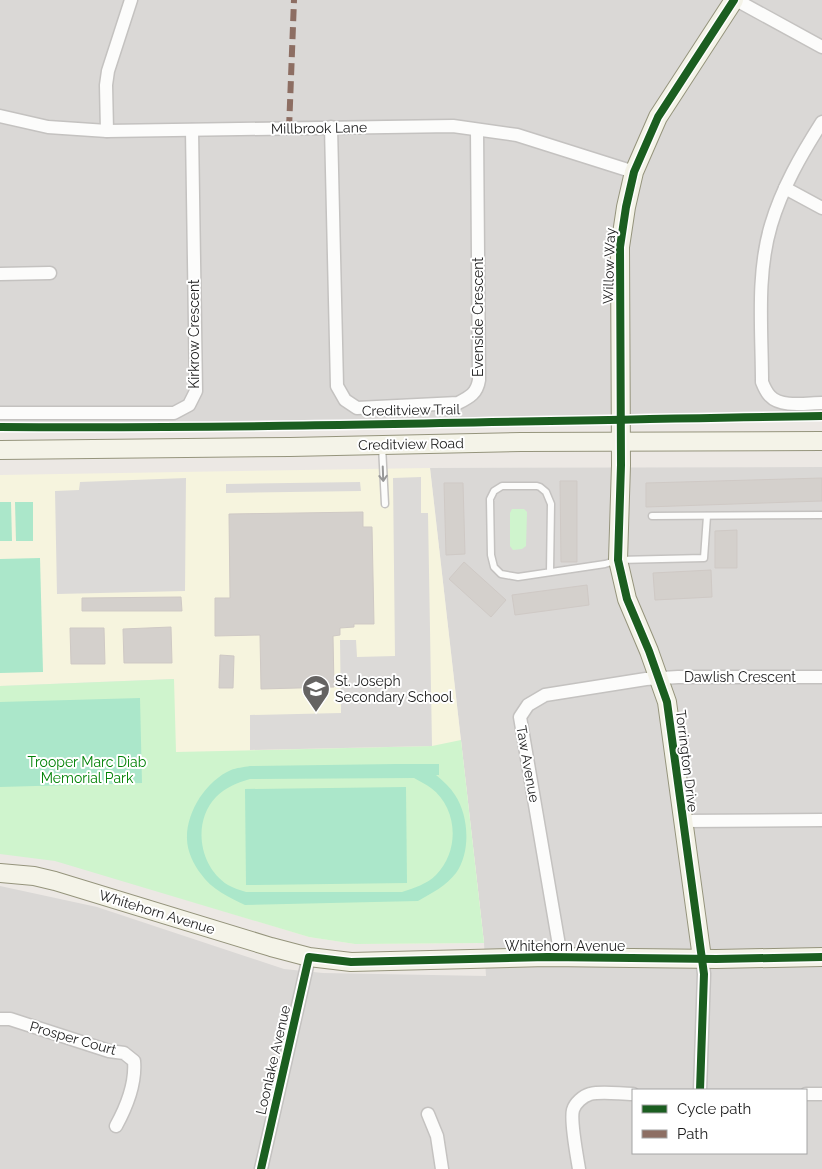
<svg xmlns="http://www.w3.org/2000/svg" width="822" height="1169" viewBox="0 0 822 1169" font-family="Raleway,sans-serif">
  <rect width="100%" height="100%" fill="#ece8e4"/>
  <g fill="#dad8d6" fill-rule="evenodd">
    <polygon points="0,0 822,0 822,415 644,416 605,415 199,429 0,424"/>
    <path d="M822 467V1169H0V886L97 907 284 969 323 973 486 976 484 943 430 468ZM633 1090H806V1153H633Z"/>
  </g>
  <polygon fill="#f6f4de" points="430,468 484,943 355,944 309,937 164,893 174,679 0,686 0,475"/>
  <g fill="#cff4cd">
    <polygon points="512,509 524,509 527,512 526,546 522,549 513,550 510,546 510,513"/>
    <polygon points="174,679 176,752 432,746 461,740 484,943 355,944 309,937 55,861 0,854 0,686"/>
  </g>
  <g fill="#abe7ca" fill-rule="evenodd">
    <polygon points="0,502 11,502 12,541 0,541"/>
    <polygon points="15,502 33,502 33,541 16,541"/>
    <polygon points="40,558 43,672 0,673 0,559"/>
    <polygon points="140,698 142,783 0,787 0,702"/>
    <path d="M396 764H439V775H436C443 781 450 787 455 795 469 816 471 852 456 873 446 886 432 893 418 901L245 905C230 898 211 889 201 874 194 865 187 851 187 839 186 812 206 781 231 770 236 768 244 767 250 766ZM414 778C419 781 426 784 431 788 458 808 460 851 436 875 427 884 414 888 402 892H246C240 890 233 888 228 885 199 867 192 822 216 797 226 787 237 783 250 779Z"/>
    <polygon points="406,787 407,883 246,885 245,789"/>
  </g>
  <g fill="#dcdad8">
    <polygon points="421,477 421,513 428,513 432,746 250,750 250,715 341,713 340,640 356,640 357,657 395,656 393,478"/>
    <polygon points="186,478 185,591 57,594 55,491 79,490 80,482"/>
    <polygon points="360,482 361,491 226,493 226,484"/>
  </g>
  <g fill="#d4d0cc" stroke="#cfc9c5">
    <polygon points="822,478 822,501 646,507 646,483"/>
    <polygon points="560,481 577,481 577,562 561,562"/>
    <polygon points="444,483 463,483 465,554 446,555"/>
    <polygon points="363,512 363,527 372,527 374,624 354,624 354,627 340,628 340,635 333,636 334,687 261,689 260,635 215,636 215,598 230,598 229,514"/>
    <polygon points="737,530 737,568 715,568 715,531"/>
    <polygon points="464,562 506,600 491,617 449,579"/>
    <polygon points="711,570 712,597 655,600 653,573"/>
    <polygon points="587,585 589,605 515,615 512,595"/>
    <polygon points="181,597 182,611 82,611 82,598"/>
    <polygon points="171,627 172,663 124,663 123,629"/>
    <polygon points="70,628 104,628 105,664 71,664"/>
    <polygon points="220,655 234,656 233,688 219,688"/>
  </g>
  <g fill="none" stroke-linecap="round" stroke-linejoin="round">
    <defs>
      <g id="lane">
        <polyline points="382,446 385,504"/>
        <polyline points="652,516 822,515"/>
        <polyline points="550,572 551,504 546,492 540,487 537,486 502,486 494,491 490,499 491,555 494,567 501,574 518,577 605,564 618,560 704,558 707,516"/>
      </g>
      <g id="street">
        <polyline points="736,0 822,47"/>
        <polyline points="0,116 48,127 107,131 453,126 517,135 634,172"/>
        <path d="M822 122C801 155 782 188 771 225 756 275 762 331 762 382 764 387 766 392 770 396 781 408 807 403 822 403"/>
        <path d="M331 127 337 386 345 400 357 408 458 403C470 397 477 393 479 380L477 130"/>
        <polyline points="107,131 106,85 108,71 131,0"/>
        <polyline points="785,188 822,208"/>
        <polyline points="0,274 50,273"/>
        <polyline points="0,413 174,413 189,405 196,391 192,130"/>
        <polyline points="682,821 822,820"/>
        <polyline points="561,957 520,717 528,705 545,695 646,679 678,677 822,677"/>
        <path d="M0 1019H10L109 1051 124 1053 134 1061C136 1084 127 1106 116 1126"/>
        <polyline points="700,1090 704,974 702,958"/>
        <polyline points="806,1094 822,1094"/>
        <polyline points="428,1114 437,1136 442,1169"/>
        <polyline points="261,1169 309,957"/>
        <path d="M579 1169C577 1156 570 1121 573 1110 575 1103 583 1096 590 1094 603 1091 619 1094 633 1094"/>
      </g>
      <g id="secondary">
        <polyline points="0,450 290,447 521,442 822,441"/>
        <polyline points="0,873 34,876 55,881 271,947 309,957 351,962 547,957 716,959 822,957"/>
        <polyline points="702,958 667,702 649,651 627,599 618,560 621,465 620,247 626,207 634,172 658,117 734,0"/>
      </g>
    </defs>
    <use href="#lane" stroke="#c4c2c0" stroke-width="9"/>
    <use href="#street" stroke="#c4c2c0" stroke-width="15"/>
    <use href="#secondary" stroke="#95947c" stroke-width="20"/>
    <use href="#lane" stroke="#fcfcfb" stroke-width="6"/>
    <use href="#street" stroke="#fcfcfb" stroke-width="12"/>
    <use href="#secondary" stroke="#f4f3e8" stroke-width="18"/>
    <polyline stroke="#8d6e63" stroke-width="6" stroke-dasharray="12 6" stroke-linecap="butt" points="289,129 294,0"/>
    <defs>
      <g id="cycleway">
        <path d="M0 427C274 429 548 420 822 416"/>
        <polyline points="700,1090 704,974 667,702 649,651 627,599 618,560 621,465 620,247 626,207 634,172 658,117 734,0"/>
        <polyline points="261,1169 309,957 351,962 547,957 716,959 822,957"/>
      </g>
    </defs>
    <use href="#cycleway" stroke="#fff" stroke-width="11"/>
    <use href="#cycleway" stroke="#1b5e20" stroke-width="8"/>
  </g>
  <defs><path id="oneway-shaft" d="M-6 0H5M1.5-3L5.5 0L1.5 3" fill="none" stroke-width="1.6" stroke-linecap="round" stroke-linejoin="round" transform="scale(1.25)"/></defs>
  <use stroke="#979797" href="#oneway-shaft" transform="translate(383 474) rotate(88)"/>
  <defs>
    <symbol id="school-pin" viewBox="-11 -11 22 30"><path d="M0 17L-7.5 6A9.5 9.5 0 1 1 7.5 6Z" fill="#656362" stroke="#fff"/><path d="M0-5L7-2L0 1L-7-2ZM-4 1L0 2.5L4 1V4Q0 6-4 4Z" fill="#fff"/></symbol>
  </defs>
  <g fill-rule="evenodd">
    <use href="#school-pin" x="300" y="673" width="32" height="43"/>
  </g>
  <g text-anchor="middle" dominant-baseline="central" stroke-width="4" stroke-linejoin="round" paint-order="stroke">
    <g font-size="14" fill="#1c1c1c" stroke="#fff">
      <text transform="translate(319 128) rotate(-1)">Millbrook Lane</text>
      <text transform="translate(609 266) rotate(-88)">Willow Way</text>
      <text transform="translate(478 317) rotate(-90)">Evenside Crescent</text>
      <text transform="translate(194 334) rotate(-90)">Kirkrow Crescent</text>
      <text transform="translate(411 410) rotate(-1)">Creditview Trail</text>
      <text transform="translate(411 444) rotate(-1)">Creditview Road</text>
      <text x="740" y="677">Dawlish Crescent</text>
      <text transform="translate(687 761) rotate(83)">Torrington Drive</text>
      <text transform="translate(528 764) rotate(80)">Taw Avenue</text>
      <text transform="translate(157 912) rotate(17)">Whitehorn Avenue</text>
      <text x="565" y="946">Whitehorn Avenue</text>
      <text transform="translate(73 1038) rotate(16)">Prosper Court</text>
      <text transform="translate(273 1060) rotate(-77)">Loonlake Avenue</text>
    </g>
    <g font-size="14" fill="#1c1c1c" stroke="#fff" text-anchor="start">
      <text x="335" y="681">St. Joseph<tspan x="335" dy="16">Secondary School</tspan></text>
    </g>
    <g font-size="14" fill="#028206" stroke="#fff">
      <text x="87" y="762">Trooper Marc Diab<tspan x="87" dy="16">Memorial Park</tspan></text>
    </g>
  </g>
  <rect x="632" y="1089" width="175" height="65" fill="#ffffff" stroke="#a4a4a4"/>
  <rect x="642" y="1105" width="25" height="8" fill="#1b5e20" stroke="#a4a4a4"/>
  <text x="677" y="1114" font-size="15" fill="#1c1c1c">Cycle path</text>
  <rect x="642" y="1130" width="25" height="8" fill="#8d6e63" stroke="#a4a4a4"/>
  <text x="677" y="1139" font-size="15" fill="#1c1c1c">Path</text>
</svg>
